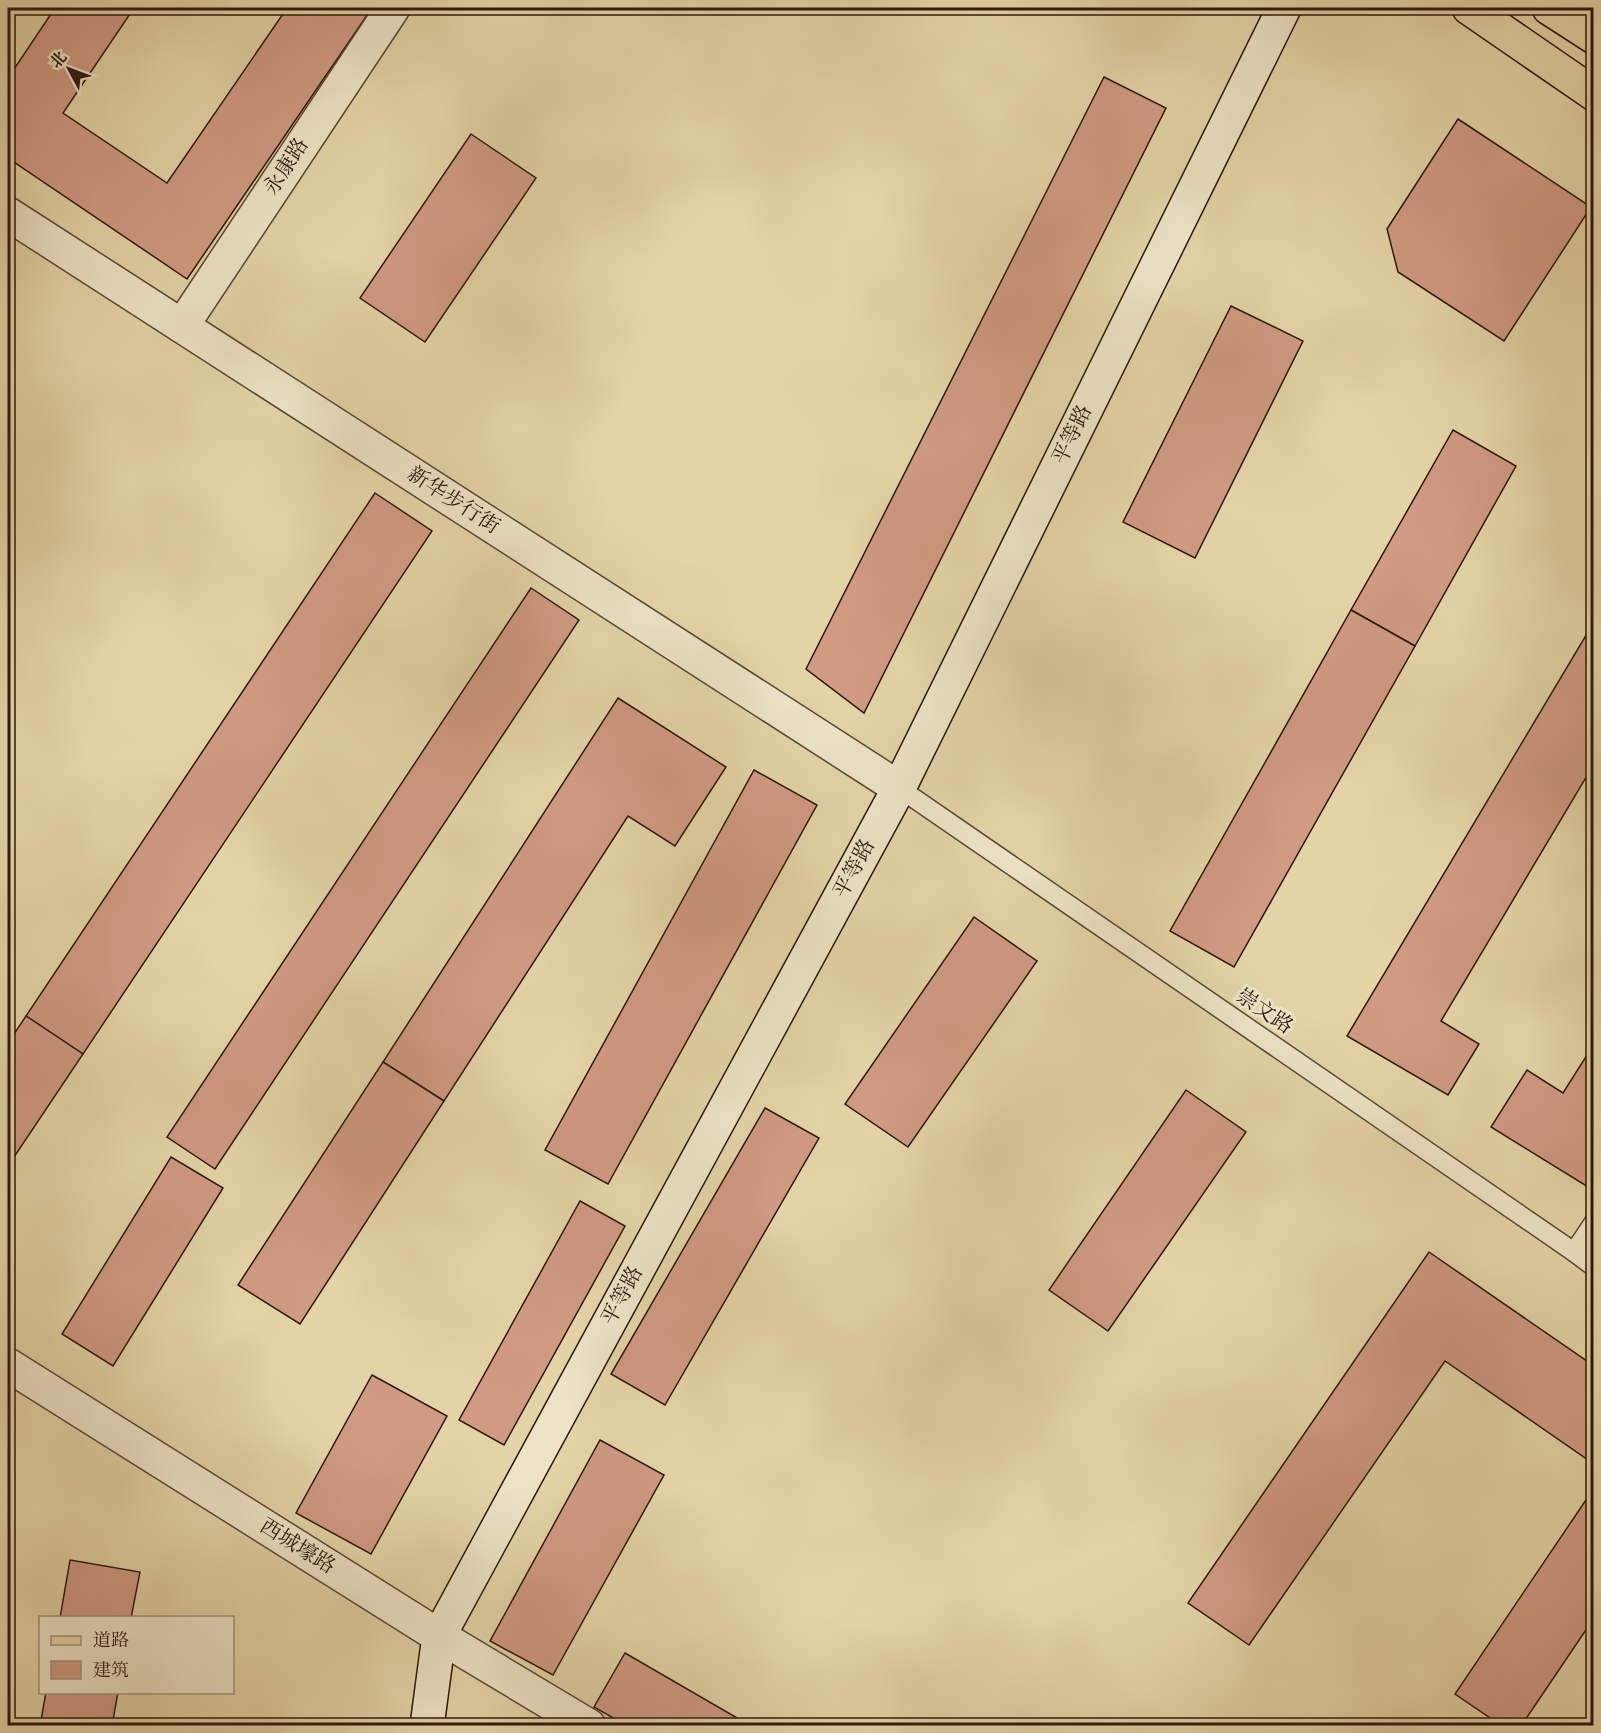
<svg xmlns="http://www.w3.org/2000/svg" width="1601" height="1733" viewBox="0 0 1601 1733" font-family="'Old Standard TT','Noto Serif SC',serif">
  <rect width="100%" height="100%" fill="#e3d4a7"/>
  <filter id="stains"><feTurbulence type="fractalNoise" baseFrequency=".00333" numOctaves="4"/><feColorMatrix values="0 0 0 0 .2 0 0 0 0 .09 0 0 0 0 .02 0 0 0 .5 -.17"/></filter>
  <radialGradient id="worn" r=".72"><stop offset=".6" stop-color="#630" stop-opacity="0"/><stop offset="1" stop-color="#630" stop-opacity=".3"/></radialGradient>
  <g fill="#d09a83" stroke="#2d180e" stroke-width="1.5">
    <polygon points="55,8 134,8 63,113 167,183 287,8 372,8 187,279 8,158 8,78"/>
    <polygon points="1104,77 1166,108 864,713 806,669"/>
    <polygon points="1458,119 1591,207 1504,341 1398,272 1387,229"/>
    <polygon points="471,134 536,178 425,342 360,298"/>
    <polygon points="1231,306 1303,341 1195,558 1123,522"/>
    <polygon points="1453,430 1516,466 1415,646 1351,610"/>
    <polygon points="375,493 432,531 83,1054 26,1016"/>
    <polygon points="531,588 579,620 215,1169 167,1137"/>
    <polygon points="1351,610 1415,646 1234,967 1170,931"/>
    <polygon points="1594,622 1594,764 1441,1021 1479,1044 1448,1095 1347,1036"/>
    <polygon points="618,698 726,767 675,846 628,816 444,1101 383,1062"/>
    <polygon points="754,770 817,805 608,1184 545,1150"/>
    <polygon points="974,917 1037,961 908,1147 845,1104"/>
    <polygon points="26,1016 83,1054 8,1166 8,1043"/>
    <polygon points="1594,1044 1594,1190 1593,1190 1491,1127 1527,1070 1563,1093"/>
    <polygon points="383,1062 444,1101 300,1324 238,1285"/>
    <polygon points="1186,1090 1246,1132 1108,1331 1049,1290"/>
    <polygon points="765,1108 819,1138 665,1405 611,1374"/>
    <polygon points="171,1157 223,1188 113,1366 62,1334"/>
    <polygon points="580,1201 625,1226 504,1445 459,1420"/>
    <polygon points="1429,1252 1594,1366 1594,1464 1445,1361 1249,1645 1188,1603"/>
    <polygon points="372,1375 447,1416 371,1554 296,1513"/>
    <polygon points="600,1440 664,1475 553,1675 490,1641"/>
    <polygon points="1594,1488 1594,1618 1521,1726 1502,1726 1455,1694"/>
    <polygon points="70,1560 140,1572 131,1618 60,1618"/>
    <polygon points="625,1653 751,1726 627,1726 594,1707"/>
    <polygon points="46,1692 118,1692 112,1726 40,1726"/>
  </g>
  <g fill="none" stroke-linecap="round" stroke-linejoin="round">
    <defs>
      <g id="lane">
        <polyline points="899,788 1574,1252 1594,1222"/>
        <polyline points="1574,1252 1594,1267"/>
      </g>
      <g id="street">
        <polyline points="8,214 899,788"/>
        <polyline points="182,326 393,8"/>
        <polyline points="8,1365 439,1636 589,1726"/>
      </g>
      <polyline id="secondary" points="427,1726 439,1636 899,788 1284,8"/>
      <g id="primary">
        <polyline points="1469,8 1594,94"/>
        <polyline points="1549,8 1594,37"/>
      </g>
    </defs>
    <use href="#lane" stroke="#5a4734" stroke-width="21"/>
    <use href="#street" stroke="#5a4734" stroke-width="36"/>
    <use href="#secondary" stroke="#2d180e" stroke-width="36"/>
    <use href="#primary" stroke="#2d180e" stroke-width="36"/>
    <use href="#lane" stroke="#ede3c6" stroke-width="18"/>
    <use href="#street" stroke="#ede3c6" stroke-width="33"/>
    <use href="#secondary" stroke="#ede3c6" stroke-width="33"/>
    <use href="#primary" stroke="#e3d4a7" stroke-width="33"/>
  </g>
  <g text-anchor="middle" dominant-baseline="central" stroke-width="6" stroke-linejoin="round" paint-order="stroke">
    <g font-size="21" fill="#2d180e" stroke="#ede3c6">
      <text transform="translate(287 167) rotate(-57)">永康路</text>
      <text transform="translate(1073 435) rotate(-64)">平等路</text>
      <text transform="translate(453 501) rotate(33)">新华步行街</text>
      <text transform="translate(855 869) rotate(-62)">平等路</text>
      <text transform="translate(1264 1012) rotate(34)">崇文路</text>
      <text transform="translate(623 1296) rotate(-62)">平等路</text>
      <text transform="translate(297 1547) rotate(32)">西城壕路</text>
    </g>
  </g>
  <rect width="1601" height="1733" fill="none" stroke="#e3d4a7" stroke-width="30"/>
  <rect x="9" y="9" width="1583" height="1715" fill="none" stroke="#2d180e" stroke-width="3"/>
  <rect x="15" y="15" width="1571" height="1703" fill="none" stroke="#2d180e" stroke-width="1.5"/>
  <rect x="39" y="1616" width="195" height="78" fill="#ede3c6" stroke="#a0927c" stroke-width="1.5"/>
  <rect x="51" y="1636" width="30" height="9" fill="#e3d4a7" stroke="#a0927c" stroke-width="1.5"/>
  <text x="93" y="1646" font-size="18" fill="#2d180e">道路</text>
  <rect x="51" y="1661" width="30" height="18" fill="#d09a83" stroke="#a0927c" stroke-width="1.5"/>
  <text x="93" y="1676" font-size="18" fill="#2d180e">建筑</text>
  <g transform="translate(69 69) rotate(311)" stroke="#ede3c6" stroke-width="4.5" paint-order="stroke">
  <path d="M0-4.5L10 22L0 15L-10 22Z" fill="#2d180e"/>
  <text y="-9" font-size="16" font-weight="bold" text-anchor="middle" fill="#2d180e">北</text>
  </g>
  <rect width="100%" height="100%" filter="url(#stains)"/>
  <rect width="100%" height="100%" fill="url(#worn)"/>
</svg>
